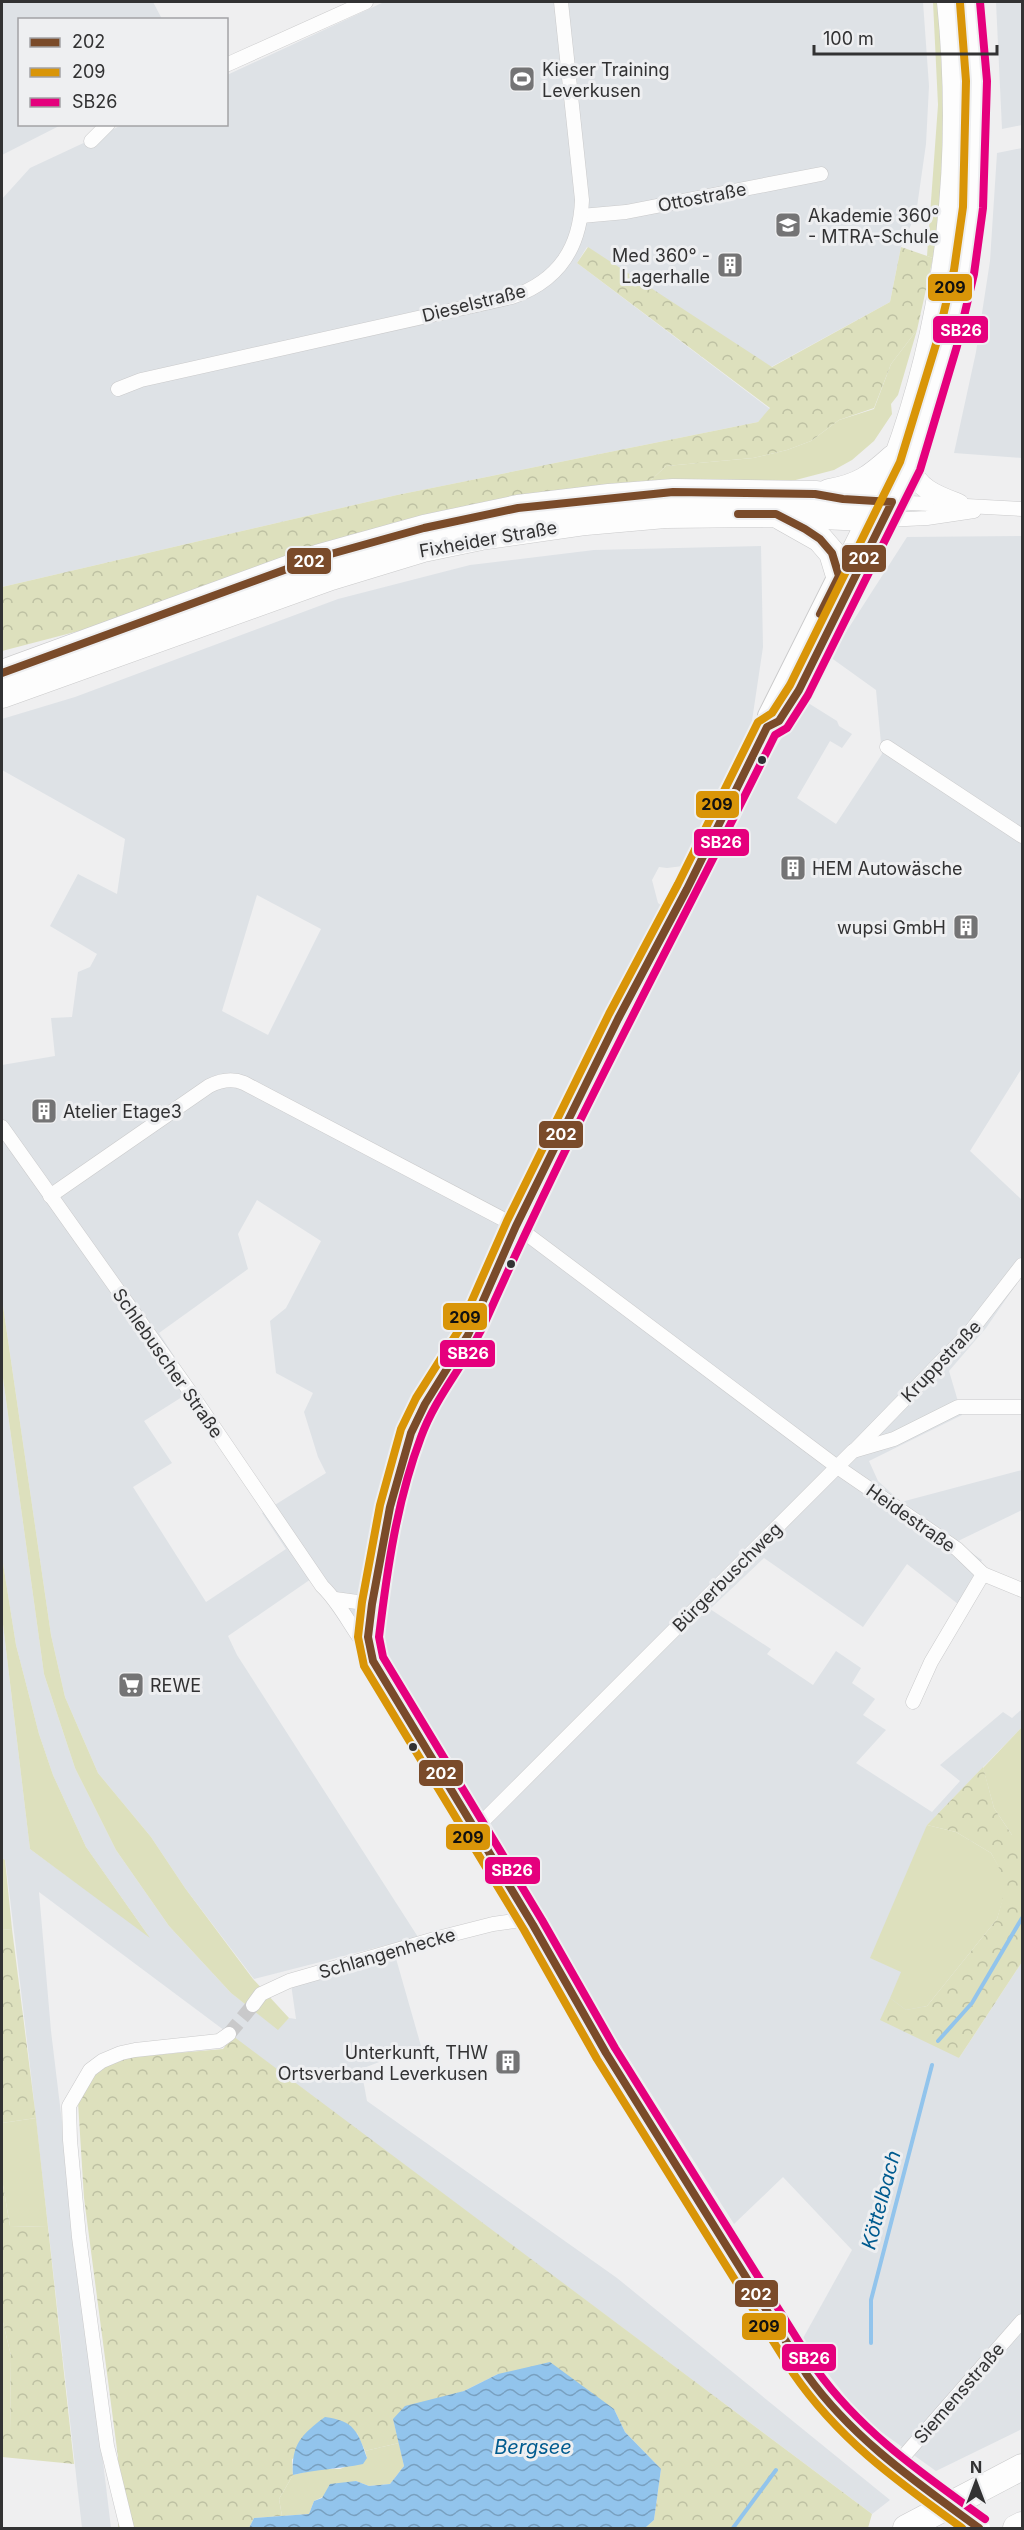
<svg xmlns="http://www.w3.org/2000/svg" width="1024" height="2530" viewBox="0 0 1024 2530" font-family="Inter,sans-serif">
  <defs>
    <pattern id="forest-crowns" width="20" height="18" patternUnits="userSpaceOnUse" patternTransform="scale(1.5)"><rect width="20" height="18" fill="#dde0bd"/><path d="M2 6a3 3 0 1 1 6 0M12 15a3 3 0 1 1 6 0" fill="none" stroke="#bec1a3"/></pattern>
    <pattern id="water-waves" width="16" height="10" patternUnits="userSpaceOnUse" patternTransform="scale(1.5)"><rect width="16" height="10" fill="#92c4ec"/><path d="M0 5q4-4 8 0t8 0" fill="none" stroke="#78a0c0"/></pattern>
  </defs>
  <rect width="100%" height="100%" fill="#efeff0"/>
  <g fill="#dee2e6" fill-rule="evenodd">
    <polygon points="2,2 153,2 162,19 20,20 20,124 61,125 2,155"/>
    <polygon points="384,2 923,2 929,86 926,144 916,214 901,247 890,302 771,367 587,247 577,263 770,409 758,422 397,495 2,587 2,199 30,168 122,125 226,124 227,75"/>
    <polygon points="996,2 1022,2 1022,125 1002,129"/>
    <polygon points="1022,148 1022,458 954,453 976,352 990,261 997,153"/>
    <path d="M1022 536V1068L970 1151 1022 1200V1276L986 1328 949 1371 962 1415 869 1461 878 1481 901 1502 1022 1470V1510L956 1542 982 1560 958 1604 907 1564 863 1627 764 1558 710 1609 771 1649 767 1654 813 1685 836 1651 861 1668 852 1683 875 1699 863 1715 886 1730 856 1763 932 1812 960 1781 940 1765 1003 1712 1012 1718 1022 1709V1727L927 1825 901 1972 959 2058 1022 1962V2429L936 2471 863 2419 802 2340 852 2250 783 2177 734 2224 488 1837 311 1579 228 1636 237 1655 418 1937 254 1979 185 1888 151 1837 98 1773 65 1697 51 1635 2 1299V1065L55 1056 51 1018 72 1017 78 972 90 967 97 954 50 926 78 874 117 894 125 839 2 770V719L75 697 338 599 470 565 594 550 761 546 763 647 750 734 683 866 667 868 659 867 652 880 658 903 682 921 759 774 805 701 837 721 839 726 852 734 842 748 830 741 797 798 836 824 882 754 876 690 830 657 907 537ZM257 895 321 929 268 1035 222 1011ZM257 1200 321 1241 286 1308 270 1321 276 1373 313 1393 304 1412 318 1457 326 1473 262 1513 286 1549 206 1602 133 1487 172 1463 144 1421 182 1397 197 1391 159 1333 248 1269 238 1234Z"/>
    <polygon points="2,1371 44,1674 75,1768 116,1850 169,1926 231,1993 278,2029 289,2018 296,2019 291,1984 395,1955 421,2046 361,2069 367,2101 617,2278 890,2500 872,2514 39,1892 51,2031 111,2528 82,2528 31,2075 6,1865 5,1860 2,1858 2,1616 30,1849 148,1935 86,1847 53,1775 39,1734 16,1645 2,1557"/>
  </g>
  <g fill="#dde0bd">
    <polygon points="933,2 940,2 946,89 943,196 933,258 927,256 938,105"/>
    <polygon points="954,2 961,2 968,75 967,173 949,305 943,322 947,275"/>
    <polygon points="917,330 898,395 891,404 892,414 874,441 852,460 834,470 788,482 649,482 666,466 753,458 787,450 811,441 839,420 874,409 891,364"/>
    <polygon points="2,1299 51,1635 65,1697 98,1773 151,1837 185,1888 253,1979 289,2018 278,2030 231,1993 169,1926 116,1850 75,1768 44,1674 2,1371"/>
    <polygon points="2,1557 16,1645 39,1734 53,1775 86,1847 150,1938 30,1849 2,1616"/>
    <polygon points="1022,1727 1022,1835 1012,1835 994,1808 983,1768"/>
    <polygon points="927,1825 956,1832 991,1853 1008,1883 997,1919 927,2006 906,2010 890,1998 901,1972 870,1958"/>
    <polygon points="2,1858 5,1860 12,1929 2,1930"/>
    <polygon points="36,2118 48,2227 10,2226 2,2179 2,2123"/>
    <polygon points="2,2318 11,2356 10,2433 2,2433"/>
    <polygon points="399,2443 404,2466 390,2484 369,2486 356,2481 314,2501 309,2514 282,2516 279,2499 293,2475 318,2469 340,2469 367,2458 365,2451"/>
  </g>
  <g fill="url(#forest-crowns)">
    <polygon points="588,247 772,367 890,302 901,247 933,258 917,330 891,364 874,408 839,420 811,441 787,450 753,458 666,466 649,482 2,651 2,587 397,495 758,422 770,408 577,263"/>
    <polygon points="983,1767 994,1808 1012,1835 1022,1835 1022,1962 959,2058 880,2020 890,1998 906,2010 927,2006 997,1919 1007,1883 991,1853 956,1832 927,1825"/>
    <polygon points="12,1929 36,2118 2,2123 2,1930"/>
    <polygon points="233,2036 872,2514 868,2528 645,2528 654,2520 661,2469 625,2432 614,2409 498,2374 464,2391 393,2419 399,2443 365,2451 357,2433 292,2459 293,2475 279,2499 282,2516 254,2518 249,2528 118,2528 118,2457 84,2198 78,2102 92,2078 102,2068 131,2057 223,2049"/>
    <polygon points="2,2179 10,2226 48,2227 74,2464 2,2457 2,2433 10,2433 11,2356 2,2318"/>
  </g>
  <g fill="url(#water-waves)">
    <polygon points="550,2362 614,2409 625,2432 661,2469 654,2520 645,2528 249,2528 254,2518 309,2514 314,2501 322,2498 330,2484 356,2481 369,2486 390,2484 404,2466 393,2419 405,2406 464,2391 498,2374"/>
    <path d="M325 2417C354 2421 358 2431 367 2458L363 2464C339 2469 317 2469 293 2475 291 2444 302 2434 325 2417Z"/>
  </g>
  <g fill="none" stroke-linecap="round" stroke-linejoin="round">
    <g stroke="#92c4ec" stroke-width="4">
      <polyline points="938,2041 972,2003 1022,1918"/>
      <polyline points="871,2343 871,2300 932,2065"/>
      <polyline points="733,2528 776,2470"/>
    </g>
    <polyline stroke="#c9c9ca" stroke-width="14" stroke-dasharray="14 7" stroke-linecap="butt" points="229,2034 253,2005"/>
    <defs>
      <g id="street">
        <polyline points="226,65 366,2"/>
        <polyline points="91,141 108,124"/>
        <polyline points="581,216 626,212 821,174"/>
        <path d="M118 389 141 380 512 297C558 281 580 249 582 200L561 2"/>
        <polyline points="892,502 1022,509"/>
        <polyline points="885,520 927,518 974,511"/>
        <polyline points="887,747 1022,836"/>
        <path d="M2 1127 188 1389 322 1586C341 1604 351 1628 367 1648"/>
        <path d="M50 1196 209 1086C221 1080 232 1078 244 1083L516 1226 836 1466 957 1549 983 1574 931 1662 913 1702"/>
        <polyline points="855,1450 970,1332 1022,1265"/>
        <polyline points="983,1574 1022,1590"/>
        <polyline points="335,1599 372,1604"/>
        <polyline points="474,1830 853,1451 894,1439 958,1407 1022,1407"/>
        <polyline points="253,2005 261,1994 289,1981 438,1938 493,1924 529,1919"/>
        <polyline points="896,2465 1022,2321"/>
        <polyline points="127,2528 107,2446 79,2237 70,2140 69,2106 90,2070 102,2061 121,2053 135,2050 219,2041 229,2034"/>
      </g>
      <g id="secondary">
        <path d="M910 466C917 489 938 496 959 504"/>
        <path d="M892 502C914 459 928 413 941 366 974 246 985 125 970 2"/>
        <path d="M839 576C858 537 878 500 893 460 947 313 963 156 947 2"/>
      </g>
      <g id="primary">
        <polyline points="839,576 769,716 767,727 743,778 618,1019 516,1226 468,1335 425,1404 411,1433 390,1507 372,1604 368,1637 373,1661 533,1925 606,2053 796,2358 822,2396 846,2423 930,2492"/>
        <polyline points="827,635 892,502 876,502"/>
      </g>
      <g id="highway">
        <path d="M829 492C859 487 871 478 893 458"/>
        <polyline points="781,517 820,539 832,553 839,576"/>
        <polyline points="2,673 320,557 424,528 518,508 609,497 673,492 815,494 876,502"/>
        <polyline points="2,695 331,577 423,549 481,537 586,522 665,515 776,514 867,518"/>
        <polyline points="906,2528 1022,2467"/>
        <polyline points="1016,2528 1022,2525"/>
      </g>
    </defs>
    <use href="#street" stroke="#cacacb" stroke-width="15"/>
    <use href="#secondary" stroke="#cacacb" stroke-width="21"/>
    <use href="#primary" stroke="#cacacb" stroke-width="24"/>
    <use href="#highway" stroke="#cacacb" stroke-width="27"/>
    <use href="#street" stroke="#fdfdfd" stroke-width="14"/>
    <use href="#secondary" stroke="#fdfdfd" stroke-width="20"/>
    <use href="#primary" stroke="#fdfdfd" stroke-width="22"/>
    <use href="#highway" stroke="#fdfdfd" stroke-width="26"/>
    <defs>
      <polyline id="primary-bridge" points="930,2492 979,2528"/>
    </defs>
    <use href="#primary-bridge" stroke="#cacacb" stroke-width="24" stroke-linecap="butt"/>
    <use href="#primary-bridge" stroke="#fdfdfd" stroke-width="22"/>
    <defs>
      <g id="bus-1">
        <polyline points="738,514 776,514 805,529 820,539 832,553 839,576 820,614"/>
        <path d="M2 673 320 557 424 528 518 508 673 492 815 494 843 499 892 502 799 690 779 721 767 727 687 889 618 1019 516 1226 468 1335 425 1404 411 1433 390 1507 372 1604 368 1637 373 1661 533 1925 606 2053 807 2375C853 2439 916 2482 979 2528"/>
      </g>
      <path id="bus-2" d="M960 3 966 81 963 207 954 270 937 341 900 462 790 685 772 713 758 722 678 884 609 1014 507 1221 459 1330 416 1398 401 1429 380 1505 362 1602 358 1637 364 1666 524 1930 597 2059 793 2373C839 2440 897 2481 962 2528"/>
      <path id="bus-3" d="M980 2 987 81 983 208 974 274 957 346 920 470 808 695 787 728 775 735C679 930 574 1121 486 1320 468 1361 436 1395 421 1437 397 1500 387 1570 379 1637L383 1657 542 1920 615 2048 816 2369C861 2432 923 2474 985 2519"/>
    </defs>
    <use href="#bus-1" stroke="#eeeff1" stroke-width="12"/>
    <use href="#bus-2" stroke="#eeeff1" stroke-width="12"/>
    <use href="#bus-3" stroke="#eeeff1" stroke-width="12"/>
    <use href="#bus-1" stroke="#7a4b2a" stroke-width="8"/>
    <use href="#bus-2" stroke="#d99508" stroke-width="8"/>
    <use href="#bus-3" stroke="#e5007d" stroke-width="8"/>
  </g>
  <defs>
    <symbol id="stadium-square" viewBox="-11 -11 22 22"><rect x="-9" y="-9" width="18" height="18" rx="4" fill="#747475" stroke="#eeeff1"/><path d="M0-5a6.5 5 0 1 0 0 10a6.5 5 0 1 0 0-10ZM-3.5-1.8h7v3.6h-7Z" fill="#fff"/></symbol>
    <symbol id="school-square" viewBox="-11 -11 22 22"><rect x="-9" y="-9" width="18" height="18" rx="4" fill="#747475" stroke="#eeeff1"/><path d="M0-5L7-2L0 1L-7-2ZM-4 1L0 2.5L4 1V4Q0 6-4 4Z" fill="#fff"/></symbol>
    <symbol id="building-square" viewBox="-11 -11 22 22"><rect x="-9" y="-9" width="18" height="18" rx="4" fill="#747475" stroke="#eeeff1"/><path d="M-4-6H4V6H1V3H-1V6H-4ZM-2.5-4.3h1.7v1.8h-1.7ZM.8-4.3h1.7v1.8H.8ZM-2.5-1h1.7V.8h-1.7ZM.8-1h1.7V.8H.8Z" fill="#fff"/></symbol>
    <symbol id="supermarket-square" viewBox="-11 -11 22 22"><rect x="-9" y="-9" width="18" height="18" rx="4" fill="#747475" stroke="#eeeff1"/><path d="M-6-5.5h2.5l.6 2H6L4.5 2H-2.5L-4.4-4H-6ZM-1.5 3.2a1.3 1.3 0 1 0 .1 0ZM3 3.2a1.3 1.3 0 1 0 .1 0Z" fill="#fff"/></symbol>
  </defs>
  <g fill-rule="evenodd">
    <use href="#stadium-square" x="507" y="64" width="30" height="30"/>
    <use href="#school-square" x="773" y="210" width="30" height="30"/>
    <use href="#building-square" x="715" y="250" width="30" height="30"/>
    <use href="#building-square" x="778" y="853" width="30" height="30"/>
    <use href="#building-square" x="951" y="912" width="30" height="30"/>
    <use href="#building-square" x="29" y="1096" width="30" height="30"/>
    <use href="#supermarket-square" x="116" y="1670" width="30" height="30"/>
    <use href="#building-square" x="493" y="2047" width="30" height="30"/>
  </g>
  <g fill="#323233" stroke="#eeeff1" stroke-width="2">
    <circle cx="762" cy="760" r="5"/>
    <circle cx="511" cy="1264" r="5"/>
    <circle cx="413" cy="1747" r="5"/>
  </g>
  <g text-anchor="middle" dominant-baseline="central" stroke-width="6" stroke-linejoin="round" paint-order="stroke">
    <g font-size="18" fill="#323233" stroke="#eeeff1" text-anchor="start">
      <text x="542" y="69">Kieser Training<tspan x="542" dy="21">Leverkusen</tspan></text>
      <text x="808" y="215">Akademie 360°<tspan x="808" dy="21">- MTRA-Schule</tspan></text>
      <text x="710" y="255" text-anchor="end">Med 360° -<tspan x="710" dy="21">Lagerhalle</tspan></text>
      <text x="812" y="868">HEM Autowäsche</text>
      <text x="946" y="927" text-anchor="end">wupsi GmbH</text>
      <text x="63" y="1111">Atelier Etage3</text>
      <text x="150" y="1685">REWE</text>
      <text x="488" y="2052" text-anchor="end">Unterkunft, THW<tspan x="488" dy="21">Ortsverband Leverkusen</tspan></text>
    </g>
    <g font-size="18" fill="#323233" stroke="#eeeff1">
      <text transform="translate(702 197) rotate(-11)">Ottostraße</text>
      <text transform="translate(474 303) rotate(-14)">Dieselstraße</text>
      <text transform="translate(488 539) rotate(-10)">Fixheider Straße</text>
      <text transform="translate(941 1361) rotate(-46)">Kruppstraße</text>
      <text transform="translate(168 1363) rotate(55)">Schlebuscher Straße</text>
      <text transform="translate(911 1518) rotate(35)">Heidestraße</text>
      <text transform="translate(727 1577) rotate(-45)">Bürgerbuschweg</text>
      <text transform="translate(387 1953) rotate(-16)">Schlangenhecke</text>
      <text transform="translate(959 2393) rotate(-49)">Siemensstraße</text>
    </g>
    <g font-size="20" font-style="italic" fill="#005b8f" stroke="#eeeff1">
      <text transform="translate(881 2200) rotate(-75)">Köttelbach</text>
      <text x="533" y="2447">Bergsee</text>
    </g>
  </g>
  <g stroke="#eeeff1" stroke-width="2">
    <rect x="927" y="273" width="46" height="29" rx="6" fill="#d99508"/>
    <rect x="932" y="315" width="57" height="29" rx="6" fill="#e5007d"/>
    <rect x="841" y="544" width="46" height="29" rx="6" fill="#7a4b2a"/>
    <rect x="286" y="547" width="46" height="28" rx="6" fill="#7a4b2a"/>
    <rect x="695" y="790" width="45" height="29" rx="6" fill="#d99508"/>
    <rect x="693" y="828" width="57" height="29" rx="6" fill="#e5007d"/>
    <rect x="538" y="1120" width="46" height="29" rx="6" fill="#7a4b2a"/>
    <rect x="442" y="1302" width="46" height="29" rx="6" fill="#d99508"/>
    <rect x="439" y="1339" width="57" height="29" rx="6" fill="#e5007d"/>
    <rect x="418" y="1759" width="46" height="28" rx="6" fill="#7a4b2a"/>
    <rect x="445" y="1823" width="46" height="28" rx="6" fill="#d99508"/>
    <rect x="484" y="1856" width="57" height="29" rx="6" fill="#e5007d"/>
    <rect x="734" y="2279" width="45" height="29" rx="6" fill="#7a4b2a"/>
    <rect x="741" y="2312" width="46" height="29" rx="6" fill="#d99508"/>
    <rect x="781" y="2343" width="56" height="29" rx="6" fill="#e5007d"/>
  </g>
  <g font-size="16" text-anchor="middle" font-weight="bold" fill="#fff">
    <text x="961" y="336">SB26</text>
    <text x="864" y="564">202</text>
    <text x="309" y="567">202</text>
    <text x="721" y="848">SB26</text>
    <text x="561" y="1140">202</text>
    <text x="468" y="1359">SB26</text>
    <text x="441" y="1779">202</text>
    <text x="512" y="1876">SB26</text>
    <text x="756" y="2300">202</text>
    <text x="809" y="2364">SB26</text>
  </g>
  <g font-size="16" text-anchor="middle" font-weight="bold" fill="#111">
    <text x="950" y="293">209</text>
    <text x="717" y="810">209</text>
    <text x="465" y="1323">209</text>
    <text x="468" y="1843">209</text>
    <text x="764" y="2332">209</text>
  </g>
  <rect width="1024" height="2530" fill="none" stroke="#323233" stroke-width="6"/>
  <rect x="18" y="18" width="210" height="108" fill="#eeeff1" stroke="#a3a3a5" stroke-width="1.5"/>
  <rect x="30" y="38" width="30" height="9" fill="#7a4b2a" stroke="#a3a3a5" stroke-width="1.5"/>
  <text x="72" y="48" font-size="18" fill="#323233">202</text>
  <rect x="30" y="68" width="30" height="9" fill="#d99508" stroke="#a3a3a5" stroke-width="1.5"/>
  <text x="72" y="78" font-size="18" fill="#323233">209</text>
  <rect x="30" y="98" width="30" height="9" fill="#e5007d" stroke="#a3a3a5" stroke-width="1.5"/>
  <text x="72" y="108" font-size="18" fill="#323233">SB26</text>
  <g transform="translate(976 2482)" stroke="#eeeff1" stroke-width="4.5" paint-order="stroke">
  <path d="M0-4.5L10 22L0 15L-10 22Z" fill="#323233"/>
  <text y="-9" font-size="16" font-weight="bold" text-anchor="middle" fill="#323233">N</text>
  </g>
  <path d="M814 45v9h183v-9" fill="none" stroke="#323233" stroke-width="3"/>
  <text x="823" y="45" font-size="18" fill="#323233" stroke="#eeeff1" stroke-width="4.5" paint-order="stroke">100 m</text>
</svg>
